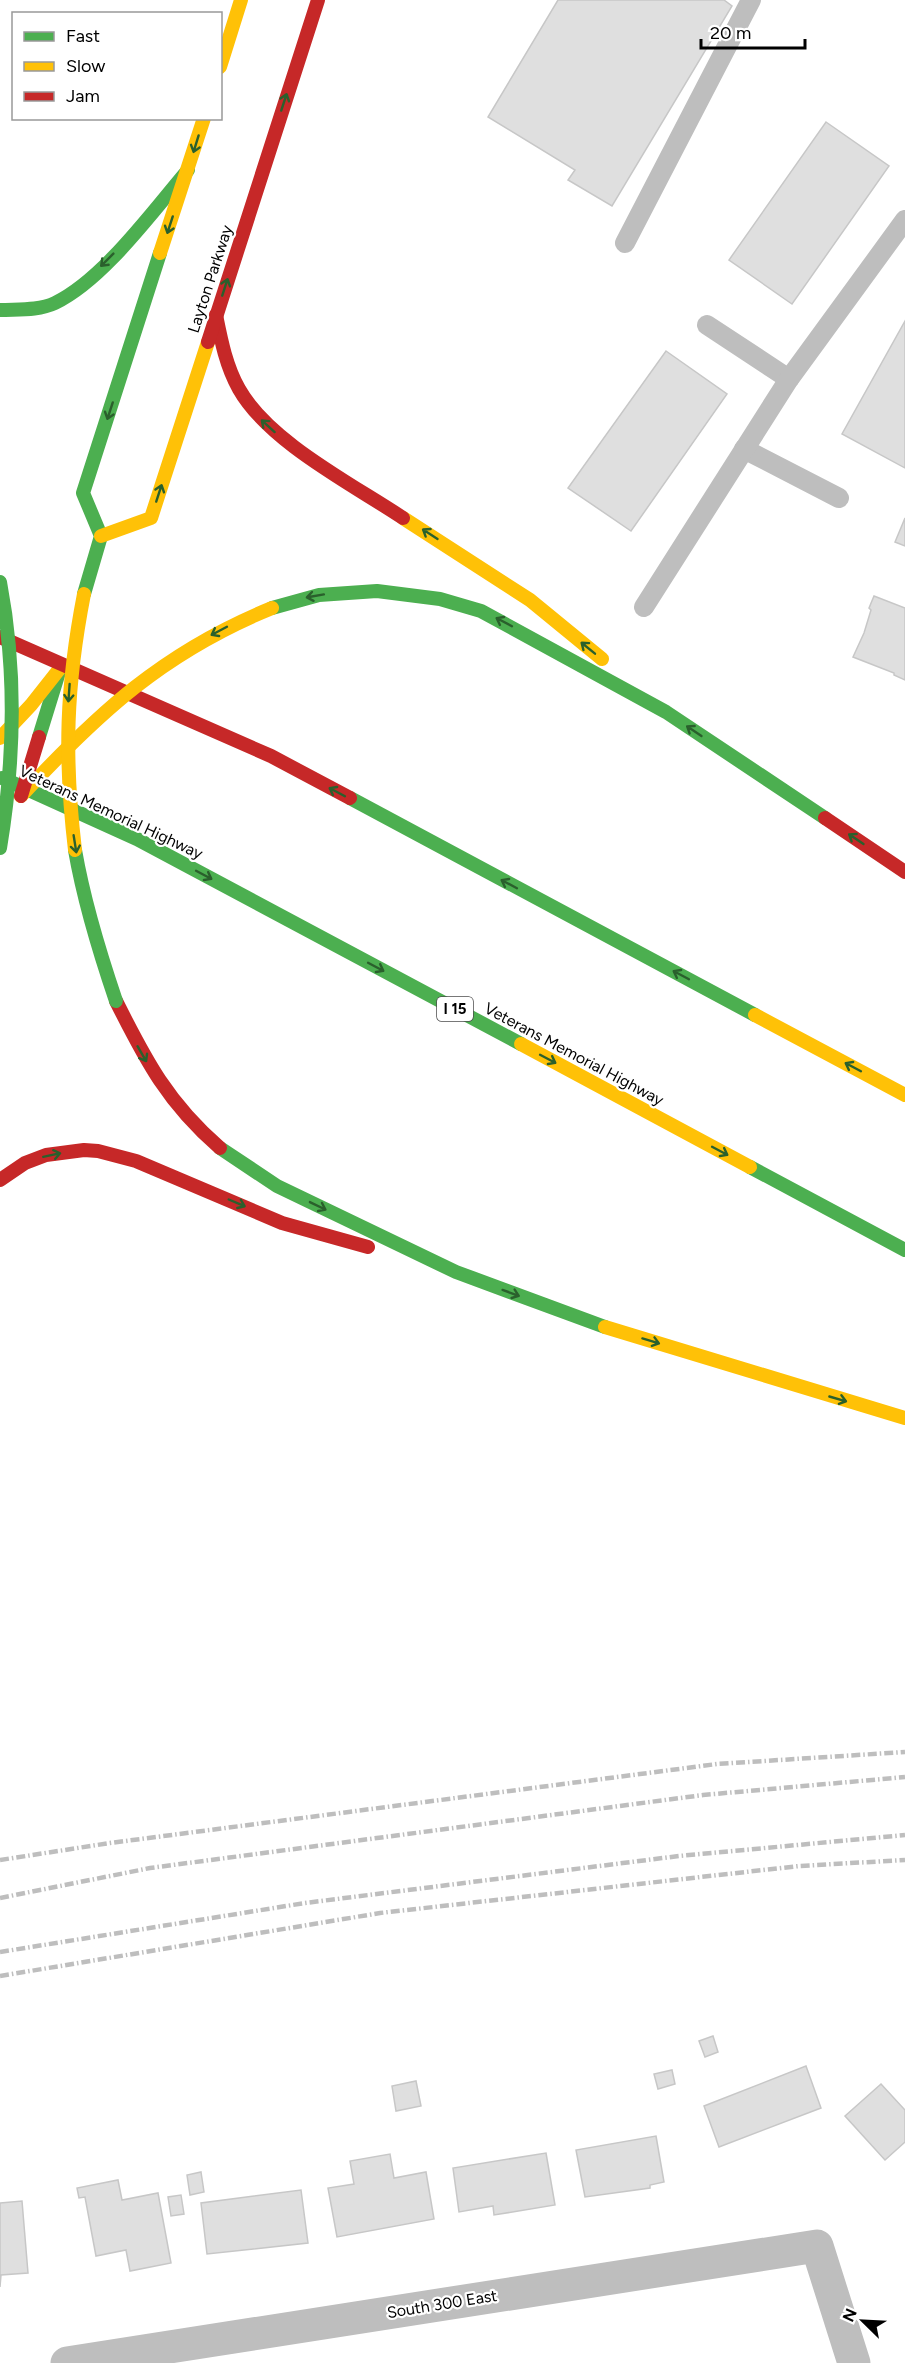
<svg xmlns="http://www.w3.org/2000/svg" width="905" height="2363" viewBox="0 0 905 2363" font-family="Figtree,sans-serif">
  <rect width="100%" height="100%" fill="#fff"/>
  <g fill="#dfdfdf" stroke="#c7c7c7" stroke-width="1.5">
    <polygon points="558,0 724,0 732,6 612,206 568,180 575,170 488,117"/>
    <polygon points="826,122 889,166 792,304 729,260"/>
    <polygon points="905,321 905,468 842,434"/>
    <polygon points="666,351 727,394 631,531 568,488"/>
    <polygon points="905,518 905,546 895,542"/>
    <polygon points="874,596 905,608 905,680 894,675 894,673 853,657 864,633 871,610 869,608"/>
    <polygon points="713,2036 718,2052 705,2057 699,2041"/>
    <polygon points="806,2066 821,2108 719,2147 704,2106"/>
    <polygon points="672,2070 675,2084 658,2089 654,2074"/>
    <polygon points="416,2081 421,2106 396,2111 392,2086"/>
    <polygon points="881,2084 905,2110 905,2142 885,2160 845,2116"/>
    <polygon points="656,2136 664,2182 650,2185 650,2188 585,2197 576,2150"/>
    <polygon points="546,2153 555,2205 494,2215 493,2206 459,2212 453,2168"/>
    <polygon points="390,2154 394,2178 426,2172 434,2219 337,2237 328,2188 354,2184 350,2161"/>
    <polygon points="201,2172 204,2192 190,2195 187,2175"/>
    <polygon points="118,2180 122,2200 158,2193 171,2263 130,2271 126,2250 96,2256 85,2197 79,2198 77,2188"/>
    <polygon points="301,2190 308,2243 207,2254 201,2203"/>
    <polygon points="181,2195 184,2214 171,2216 168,2197"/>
    <polygon points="22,2201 28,2273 1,2275 0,2287 0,2203"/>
  </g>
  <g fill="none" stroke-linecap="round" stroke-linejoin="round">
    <g stroke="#bebebe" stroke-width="20">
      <polyline points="625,243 751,0"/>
      <polyline points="707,325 789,379"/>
      <polyline points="744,449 839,498"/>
      <polyline points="644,607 789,379 905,220"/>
    </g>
    <polyline stroke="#bebebe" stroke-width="33" points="67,2363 817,2246 854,2363"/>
    <g stroke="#4caf50" stroke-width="14">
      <path d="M0 310C18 309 38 311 55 303 103 280 153 211 188 170"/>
      <polyline points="84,594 101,536 83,493 160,253"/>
      <polyline points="272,608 319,595 377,591 440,599 481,611 666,712 825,818"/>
      <polyline points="39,737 60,669"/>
      <polyline points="2,778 137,839 521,1044"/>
      <polyline points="350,798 755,1015"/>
      <polyline points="220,1148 277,1186 456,1272 605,1327"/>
      <polyline points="750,1167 905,1250"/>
    </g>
    <g stroke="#ffc107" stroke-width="14">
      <polyline points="220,67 241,0"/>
      <polyline points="160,253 204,118"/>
      <polyline points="403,518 530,600 602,659"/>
      <polyline points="101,536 151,518 208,342"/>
      <polyline points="0,738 31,705 61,667"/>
      <polyline points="755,1015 905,1095"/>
      <polyline points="521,1044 750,1167"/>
      <polyline points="605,1327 905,1418"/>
    </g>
    <g stroke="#c62828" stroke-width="14">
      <path d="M216 315C221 340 226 366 239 389 269 442 352 484 403 518"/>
      <polyline points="208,342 318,0"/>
      <polyline points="0,637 271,756 350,798"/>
      <polyline points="825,818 905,872"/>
      <path d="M116 1001C146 1061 168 1103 220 1148"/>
      <polyline points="0,1180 25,1163 46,1155 84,1150 98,1151 136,1161 282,1223 368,1247"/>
    </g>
    <g stroke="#bebebe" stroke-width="4.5" stroke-dasharray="9 3 1.5 3" stroke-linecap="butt">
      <polyline points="0,1860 110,1843 717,1764 905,1752"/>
      <polyline points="0,1898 150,1868 703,1795 905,1777"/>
      <polyline points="0,1952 305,1903 679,1856 905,1835"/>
      <polyline points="0,1976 380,1913 799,1866 905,1860"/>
    </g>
    <g stroke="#4caf50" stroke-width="14">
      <path d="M0 582C17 672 15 758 0 848"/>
      <path d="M75 850C84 902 99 951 116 1001"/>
    </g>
    <g stroke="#ffc107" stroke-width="14">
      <path d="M21 796C99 712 164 652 272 608"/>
      <path d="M75 850C64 757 66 686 84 594"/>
    </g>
    <polyline stroke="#c62828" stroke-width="14" points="21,796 39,737"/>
  </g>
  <defs><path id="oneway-shaft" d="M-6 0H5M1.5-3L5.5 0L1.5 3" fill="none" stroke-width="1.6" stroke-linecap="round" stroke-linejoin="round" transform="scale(1.5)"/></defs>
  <g stroke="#2a602c">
    <use href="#oneway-shaft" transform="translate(284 102) rotate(-72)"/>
    <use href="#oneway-shaft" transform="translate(196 144) rotate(107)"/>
    <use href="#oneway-shaft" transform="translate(170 225) rotate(108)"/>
    <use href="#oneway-shaft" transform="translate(107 260) rotate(135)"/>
    <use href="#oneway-shaft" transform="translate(225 287) rotate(-72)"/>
    <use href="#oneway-shaft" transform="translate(110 411) rotate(108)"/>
    <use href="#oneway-shaft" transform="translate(268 426) rotate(-138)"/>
    <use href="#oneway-shaft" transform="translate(159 493) rotate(-72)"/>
    <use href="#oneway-shaft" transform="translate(430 534) rotate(-147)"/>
    <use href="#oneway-shaft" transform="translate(315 596) rotate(170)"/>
    <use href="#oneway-shaft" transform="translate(504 622) rotate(-152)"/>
    <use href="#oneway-shaft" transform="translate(219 631) rotate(152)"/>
    <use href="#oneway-shaft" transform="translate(588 648) rotate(-141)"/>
    <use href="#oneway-shaft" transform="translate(69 693) rotate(94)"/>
    <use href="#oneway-shaft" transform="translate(694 731) rotate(-146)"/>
    <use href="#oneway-shaft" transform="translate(337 792) rotate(-152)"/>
    <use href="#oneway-shaft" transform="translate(856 839) rotate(-146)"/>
    <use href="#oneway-shaft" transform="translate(75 844) rotate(81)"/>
    <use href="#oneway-shaft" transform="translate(204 875) rotate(28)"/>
    <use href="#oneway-shaft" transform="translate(509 884) rotate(-152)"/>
    <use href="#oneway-shaft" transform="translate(376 967) rotate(28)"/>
    <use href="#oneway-shaft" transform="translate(681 975) rotate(-152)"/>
    <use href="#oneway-shaft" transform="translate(142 1054) rotate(60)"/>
    <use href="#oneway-shaft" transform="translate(548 1059) rotate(28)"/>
    <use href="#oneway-shaft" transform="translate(853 1067) rotate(-152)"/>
    <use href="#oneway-shaft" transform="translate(720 1151) rotate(28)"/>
    <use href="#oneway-shaft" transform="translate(52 1155) rotate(-12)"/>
    <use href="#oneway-shaft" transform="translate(237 1203) rotate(23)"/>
    <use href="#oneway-shaft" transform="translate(318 1206) rotate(26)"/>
    <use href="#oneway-shaft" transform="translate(511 1293) rotate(20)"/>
    <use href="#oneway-shaft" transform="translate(651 1341) rotate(17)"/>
    <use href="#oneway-shaft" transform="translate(838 1399) rotate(16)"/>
  </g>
  <g text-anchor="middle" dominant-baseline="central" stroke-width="4.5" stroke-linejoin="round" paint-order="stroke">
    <rect fill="#fff" stroke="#4c4c4c" stroke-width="1.5" x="437" y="997" width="36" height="24" rx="4.5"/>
    <g font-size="15" font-weight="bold" fill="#000">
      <text x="455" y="1009">I 15</text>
    </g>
    <g font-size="16" fill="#000" stroke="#fff">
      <text transform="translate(210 279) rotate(-72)">Layton Parkway</text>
      <text transform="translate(111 812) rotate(25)">Veterans Memorial Highway</text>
      <text transform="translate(574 1054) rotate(28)">Veterans Memorial Highway</text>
      <text transform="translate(442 2304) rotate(-9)">South 300 East</text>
    </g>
  </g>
  <rect x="12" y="12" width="210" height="108" fill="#ffffff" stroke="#999999" stroke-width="1.5"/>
  <rect x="24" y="32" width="30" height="9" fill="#4caf50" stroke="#999999" stroke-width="1.5"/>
  <text x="66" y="42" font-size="18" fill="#000000">Fast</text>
  <rect x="24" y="62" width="30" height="9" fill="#ffc107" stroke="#999999" stroke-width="1.5"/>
  <text x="66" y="72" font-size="18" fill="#000000">Slow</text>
  <rect x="24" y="92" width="30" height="9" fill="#c62828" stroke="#999999" stroke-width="1.5"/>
  <text x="66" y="102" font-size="18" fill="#000000">Jam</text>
  <g transform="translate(863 2321) rotate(294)" stroke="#ffffff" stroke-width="4.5" paint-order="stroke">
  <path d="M0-4.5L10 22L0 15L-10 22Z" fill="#000000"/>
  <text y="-9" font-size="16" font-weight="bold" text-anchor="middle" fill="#000000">N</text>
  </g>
  <path d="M701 39v9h104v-9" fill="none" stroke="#000000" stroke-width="3"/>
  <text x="710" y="39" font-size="18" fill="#000000" stroke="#ffffff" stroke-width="4.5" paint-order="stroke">20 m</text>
</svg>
